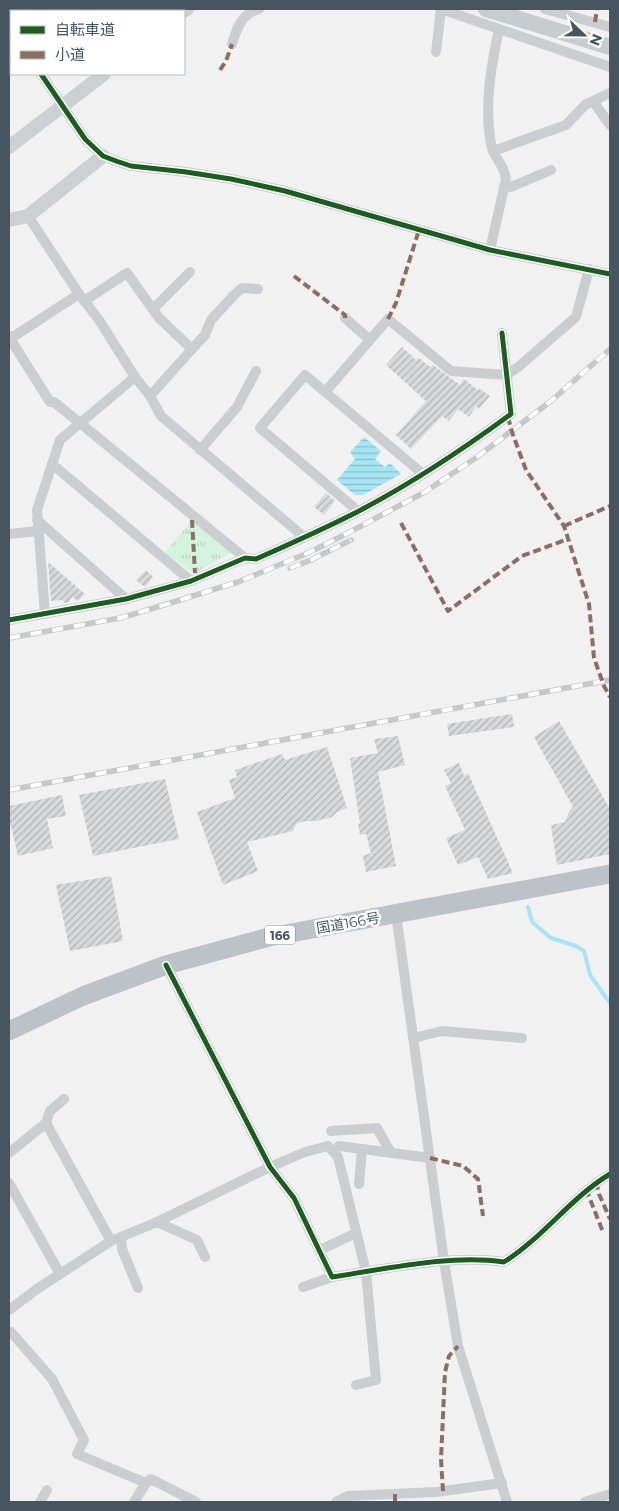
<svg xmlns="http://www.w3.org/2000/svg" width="619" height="1511" viewBox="0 0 619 1511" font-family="Montserrat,'Noto Sans JP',sans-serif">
  <defs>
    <pattern id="grass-tufts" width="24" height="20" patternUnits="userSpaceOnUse" patternTransform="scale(1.25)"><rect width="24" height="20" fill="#d4f3de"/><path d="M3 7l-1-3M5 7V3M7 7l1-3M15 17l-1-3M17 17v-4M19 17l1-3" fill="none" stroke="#b7d2c1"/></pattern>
    <pattern id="water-rules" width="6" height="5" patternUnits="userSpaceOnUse" patternTransform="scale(1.25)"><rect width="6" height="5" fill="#a6e6f4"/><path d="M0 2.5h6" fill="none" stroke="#89bdc9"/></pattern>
    <pattern id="building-hatch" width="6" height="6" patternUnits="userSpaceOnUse" patternTransform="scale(1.25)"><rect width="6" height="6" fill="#d8d9da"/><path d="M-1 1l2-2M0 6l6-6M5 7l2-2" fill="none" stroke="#b1b3b4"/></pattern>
  </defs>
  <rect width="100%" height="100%" fill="#f2f1f1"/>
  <polygon fill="url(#grass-tufts)" points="192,520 231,553 195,573 164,553"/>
  <polygon fill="url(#water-rules)" points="364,437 381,451 375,459 385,467 390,463 401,474 363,495 355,495 337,480 355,459 350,452"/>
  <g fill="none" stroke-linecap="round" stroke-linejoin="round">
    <polyline stroke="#a6e6f4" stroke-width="4" points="528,907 532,922 551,938 576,946 584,951 590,975 610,1003"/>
  </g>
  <g fill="url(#building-hatch)">
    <polygon points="402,347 416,360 419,358 430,367 433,365 460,385 464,379 478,390 480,389 490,396 479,409 476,406 469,417 458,409 449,421 442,416 411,449 396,435 426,401 386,365"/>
    <polygon points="326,493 335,501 324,515 314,507"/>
    <polygon points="48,562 85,594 78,601 72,597 69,602 65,603 62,600 51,601"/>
    <polygon points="146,570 153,577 145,587 136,580"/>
    <polygon points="512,714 514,727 449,736 447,724"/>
    <polygon points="559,721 610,809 610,854 557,865 551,825 565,822 569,812 573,807 534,737"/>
    <polygon points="398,736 405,765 378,772 396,866 366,872 363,856 371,853 366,834 360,835 358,824 360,823 350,758 378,753 374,739"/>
    <polygon points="327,747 347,808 337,812 332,817 316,821 305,821 296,824 293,831 247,842 258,871 223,885 197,812 235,798 229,780 237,777 235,770 282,754 285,760"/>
    <polygon points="459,763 464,776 468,773 513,873 488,879 478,857 458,865 446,838 465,830 445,786 451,783 444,770"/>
    <polygon points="165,779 179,839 93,856 79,795"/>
    <polygon points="62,795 66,816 47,819 53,848 18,856 11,826 9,827 9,806"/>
    <polygon points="111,876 123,941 70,951 56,885"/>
  </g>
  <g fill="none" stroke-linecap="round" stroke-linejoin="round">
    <g stroke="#caced1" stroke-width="10">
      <polyline points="441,9 610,67"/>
      <polyline points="545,9 610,27"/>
      <polyline points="9,29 11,32"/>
      <path d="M232 44C237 28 241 14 259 9"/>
      <polyline points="436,52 441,9"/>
      <polyline points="41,74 85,139 103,156 116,161 131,166 186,172 231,179 285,191 490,250 610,274"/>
      <polyline points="610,93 593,101 610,125"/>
      <polyline points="493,151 566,125 585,105 593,101"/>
      <polyline points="504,186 511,187 551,170"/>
      <polyline points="28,216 79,294 99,320 135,377 150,396 161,416 304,537"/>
      <path d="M490 250 506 179C504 163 493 158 491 144 484 105 491 67 499 29"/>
      <polyline points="84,301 127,273 159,318 192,349 150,396"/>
      <polyline points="153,309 190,272"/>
      <polyline points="345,318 370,340"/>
      <polyline points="9,337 50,402 54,402 80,423 245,558"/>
      <polyline points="9,337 16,335 79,294"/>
      <polyline points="192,349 205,335 211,320 235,294 242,288 258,289"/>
      <polyline points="326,391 388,319 451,371 506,375 517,368 576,317 589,269"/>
      <polyline points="200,450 237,407 256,371"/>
      <polyline points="52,464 191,581"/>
      <polyline points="358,511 260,428 305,375 423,474"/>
      <polyline points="37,520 126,599"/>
      <polyline points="9,534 38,531"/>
      <polyline points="45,614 37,510 60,440 135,377"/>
      <path d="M9 620 126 599 191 581 245 558 256 559C290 544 324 529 357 512 411 484 462 450 511 414L502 333"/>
      <polyline points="396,914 444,1261 458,1346 507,1502"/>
      <path d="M166 965 270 1167 294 1198 332 1277C387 1269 449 1254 504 1262 544 1237 570 1198 610 1174"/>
      <polyline points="413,1038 442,1031 522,1038"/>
      <polyline points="46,1123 111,1241"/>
      <polyline points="331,1131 377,1128 391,1153"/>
      <polyline points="339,1146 430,1158"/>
      <polyline points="9,1153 46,1123 50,1111 64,1099"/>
      <polyline points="9,1183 60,1274"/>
      <polyline points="359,1184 362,1149"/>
      <polyline points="157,1222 197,1240 205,1257"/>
      <polyline points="121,1238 122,1249 138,1288"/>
      <polyline points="320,1250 356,1233"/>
      <polyline points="303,1287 332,1277"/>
      <polyline points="9,1310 37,1289 111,1241 157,1222 270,1167 305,1152 328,1146 338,1157 366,1272 376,1380 356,1385"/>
      <polyline points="9,1332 11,1332 52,1379 84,1440 77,1454 146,1483 151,1479 196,1502"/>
      <polyline points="40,1502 47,1490"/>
      <polyline points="134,1502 146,1483"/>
      <polyline points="336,1502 348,1496 436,1492 502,1483"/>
      <polyline points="585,1502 610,1494"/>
    </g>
    <g stroke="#ccd0d2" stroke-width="14">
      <polyline points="184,11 187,9"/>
      <polyline points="9,147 104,74"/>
      <polyline points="9,220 28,216 103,156"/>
    </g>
    <polyline stroke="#c7cccf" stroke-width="16" points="486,9 610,47"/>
    <polyline stroke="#bcc2c7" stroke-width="19" points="9,1031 83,996 166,965 269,937 610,874"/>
    <defs>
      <g id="rail">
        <polyline points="290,568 311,560 351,540"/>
        <polyline points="9,638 120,618 154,608 238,582 308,553 344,535 425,492 477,457 551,401 610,349"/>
        <polyline points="9,790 610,680"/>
      </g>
    </defs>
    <use href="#rail" stroke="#c6c8ca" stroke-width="5.5"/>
    <use href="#rail" stroke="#fff" stroke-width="4" stroke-dasharray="11" stroke-linecap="butt"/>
    <g stroke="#8d6e63" stroke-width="4" stroke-dasharray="8 4" stroke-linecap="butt">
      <polyline points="595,22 597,9"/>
      <polyline points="220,70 226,61 232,44"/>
      <polyline points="294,276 345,315 345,318"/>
      <polyline points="388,319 396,303 419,230"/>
      <polyline points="508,417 512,432 526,470 564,526 589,604 594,658 604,686 610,697"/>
      <polyline points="192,520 195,573"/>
      <polyline points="401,523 448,611 522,556 568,539"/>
      <polyline points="564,526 610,506"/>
      <polyline points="430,1158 463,1166 478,1179 483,1216"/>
      <polyline points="596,1182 599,1194 610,1219"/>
      <polyline points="586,1189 603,1232"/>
      <polyline points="443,1491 441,1459 445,1372 449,1356 458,1346"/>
      <polyline points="395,1502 395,1494"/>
    </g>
    <defs>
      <g id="cycleway">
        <polyline points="41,74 85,139 103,156 116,161 131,166 186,172 231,179 285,191 490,250 610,274"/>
        <path d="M9 620 126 599 191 581 245 558 256 559C290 544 324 529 357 512 411 484 462 450 511 414L502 333"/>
        <path d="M166 965 270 1167 294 1198 332 1277C387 1269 449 1254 504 1262 544 1237 570 1198 610 1174"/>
      </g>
    </defs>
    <use href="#cycleway" stroke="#fff" stroke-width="8"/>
    <use href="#cycleway" stroke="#1b5e20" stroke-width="5"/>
  </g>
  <g text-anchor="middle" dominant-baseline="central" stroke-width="5" stroke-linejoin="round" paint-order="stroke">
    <rect fill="#fff" stroke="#7e8890" stroke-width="1" x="265" y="925.5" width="30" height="19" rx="4"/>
    <g font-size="12" font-weight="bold" fill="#465560">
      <text x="280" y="935">166</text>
    </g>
    <g font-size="14" fill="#465560" stroke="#fff">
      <text transform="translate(348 923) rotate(-10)">国道166号</text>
    </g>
  </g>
  <rect width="619" height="1511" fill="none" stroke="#465560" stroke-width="20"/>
  <rect x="10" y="10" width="175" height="65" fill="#ffffff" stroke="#b5bbbf"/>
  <rect x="20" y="26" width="25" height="8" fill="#1b5e20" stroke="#b5bbbf"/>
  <text x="55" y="35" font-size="15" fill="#465560">自転車道</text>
  <rect x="20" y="51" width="25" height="8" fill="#8d6e63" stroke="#b5bbbf"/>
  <text x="55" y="60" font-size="15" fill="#465560">小道</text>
  <g transform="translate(584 35) rotate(112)" stroke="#ffffff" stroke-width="4" paint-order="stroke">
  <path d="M0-4L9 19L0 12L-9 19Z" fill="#465560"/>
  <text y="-8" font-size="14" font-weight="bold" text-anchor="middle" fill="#465560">N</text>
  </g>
</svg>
